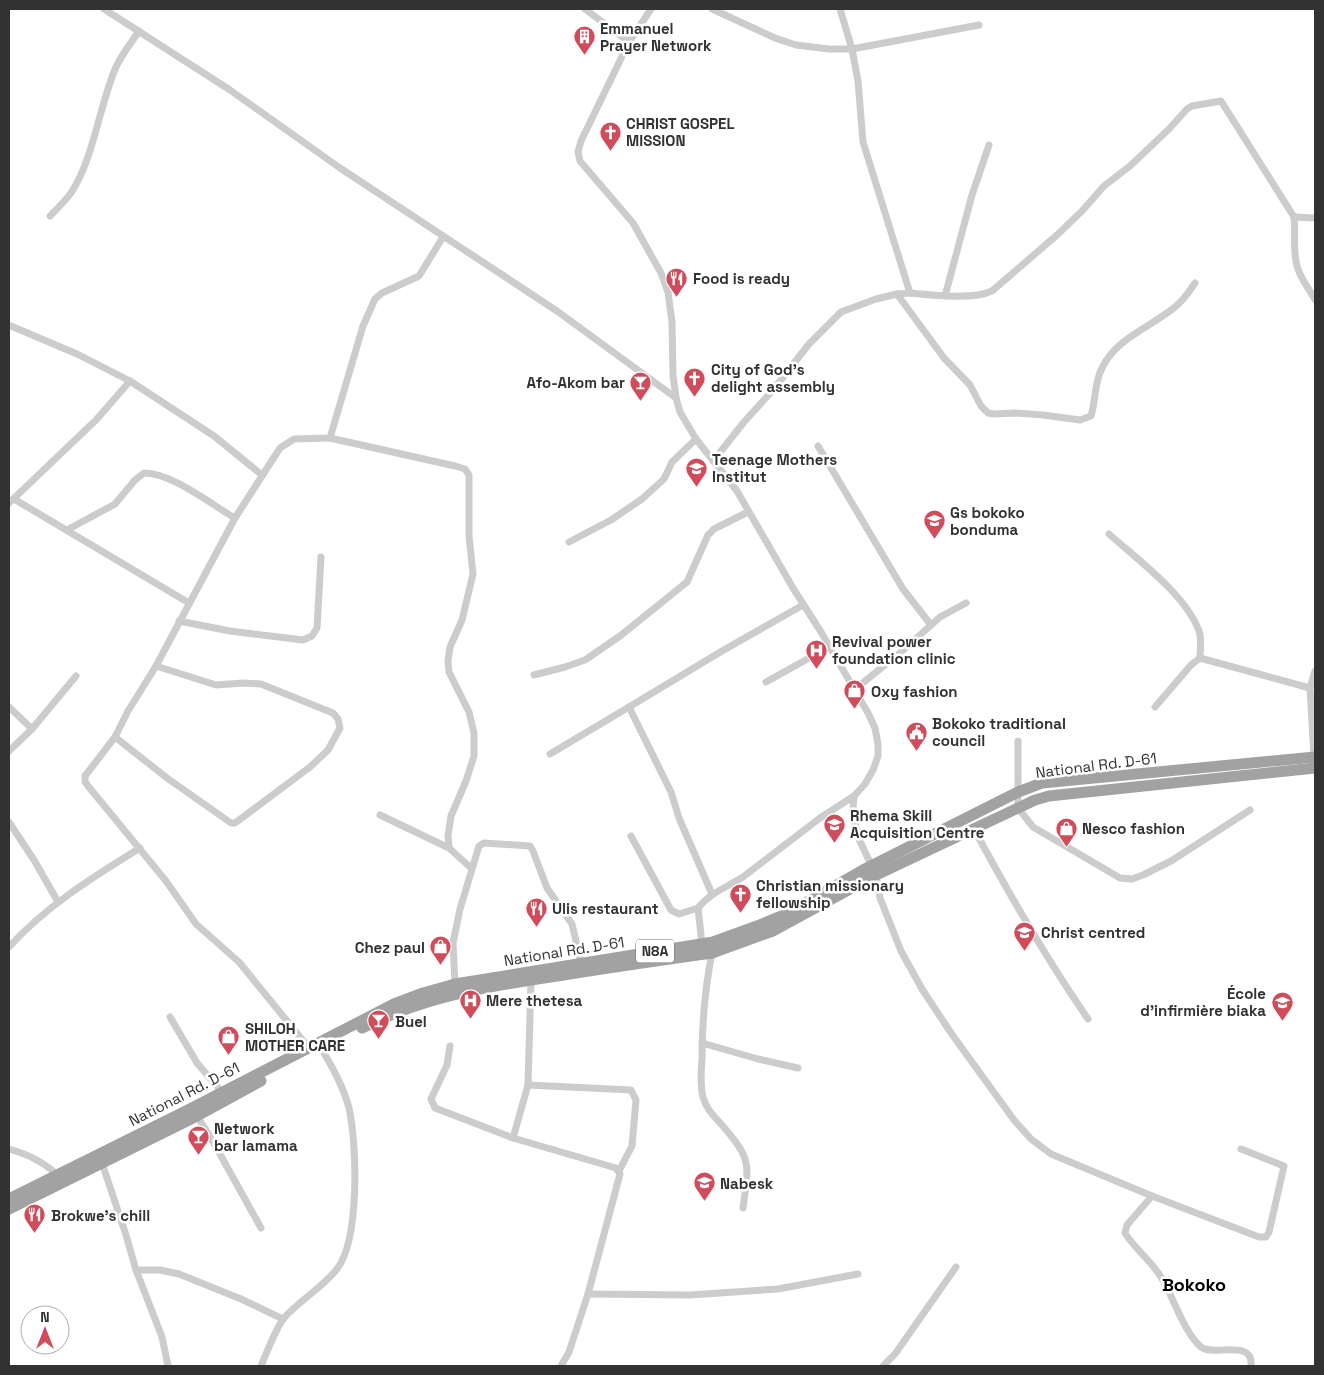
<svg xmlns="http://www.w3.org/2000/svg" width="1324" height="1375" viewBox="0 0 1324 1375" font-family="'Space Grotesk',sans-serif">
  <rect width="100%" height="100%" fill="#fff"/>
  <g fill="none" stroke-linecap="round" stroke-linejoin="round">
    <g stroke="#ccc" stroke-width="7">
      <polyline points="104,9 230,90 340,168 557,311 676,398"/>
      <polyline points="585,9 629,42"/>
      <polyline points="651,9 629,42 581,141 578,152 580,161 633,223 661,273 668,292 672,322 673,375 676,398 680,412 696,439 737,491 793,588 821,632 868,713 875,728 878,744 878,756 873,770 865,784 854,796 853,809 857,835 876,875 880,898 901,951 922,989 951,1033 1014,1120 1031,1139 1051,1154 1152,1196 1259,1237 1266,1237 1269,1232 1284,1166 1241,1149"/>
      <polyline points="712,9 775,38 796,45 829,49 852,49 979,25"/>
      <path d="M50 216C57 209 65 201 71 193 94 158 99 106 116 67 122 54 131 43 139 31"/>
      <polyline points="1294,217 1315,218"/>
      <path d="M910 293C931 295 973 300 992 291L1057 235 1082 211 1104 186 1130 166 1169 129 1187 109 1192 106 1221 101 1294 217C1296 234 1292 253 1298 269 1301 279 1310 290 1315 300"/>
      <path d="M897 294 944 358 970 385 981 406 988 413 994 414 1015 413 1043 415 1080 420 1091 416C1096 400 1094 383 1102 368 1116 338 1151 327 1175 307 1183 301 1189 292 1195 283"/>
      <polyline points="945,296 972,195 989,145"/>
      <polyline points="11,326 77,354 130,381 214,436 262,475"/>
      <polyline points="330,438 455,466 465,469 469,475 469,536 473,574 462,620 450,647 448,661 449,672 469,712 474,733 474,756 466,781 451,816 448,836 449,848 471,868"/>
      <polyline points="818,446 903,589 931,625"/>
      <polyline points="714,460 744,422 773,390 809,344 841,312 876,299 897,294 910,293 863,142 858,81 852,49 840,9"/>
      <polyline points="14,499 189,603"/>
      <polyline points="9,503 96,420 130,381"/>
      <path d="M67 530 115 504 135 480 144 473C170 472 212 505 235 518"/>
      <path d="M1109 534C1137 559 1186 595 1199 631 1202 639 1200 650 1200 658"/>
      <polyline points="569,542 611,520 642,499 664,479 672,462 696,439"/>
      <polyline points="179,621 230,631 303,640 312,636 317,628 321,557"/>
      <polyline points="534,675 565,667 585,660 620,636 687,582 708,535 714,529 748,512"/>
      <polyline points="766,682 829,647"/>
      <polyline points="854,690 901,652 940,617 966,603"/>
      <polyline points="9,707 32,729"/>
      <polyline points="1155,707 1191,665 1200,658 1310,688"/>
      <polyline points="115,737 167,778 231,823 235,823 310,767 328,750 340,728 338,719 333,713 261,684 243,683 216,685 156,666"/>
      <polyline points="1018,741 1018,808 1033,827 1120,878 1132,879 1143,875 1171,861 1250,810"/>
      <polyline points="9,751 32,729 76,676"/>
      <polyline points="550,754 629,707"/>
      <polyline points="1314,757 1310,688 1315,671"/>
      <polyline points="380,815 449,848"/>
      <polyline points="9,822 34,860 58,902"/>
      <path d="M974 829C1009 894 1046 958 1088 1019"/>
      <polyline points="631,836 671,910 679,914 698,908"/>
      <polyline points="712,894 679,818 671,792 629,707 722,651 803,605"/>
      <path d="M702 944 698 908C710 893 727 887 743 877L820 818 854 796"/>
      <path d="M9 947C46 906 93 877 140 848"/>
      <path d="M712 953C705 988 702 1023 702 1059 701 1071 700 1085 703 1097 706 1109 714 1116 722 1125 752 1160 749 1163 743 1208"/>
      <polyline points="531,980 528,1085 513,1138 616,1168 620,1174 588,1294 569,1352 561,1366"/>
      <polyline points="455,984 453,943 460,909 479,846 484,843 530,846 533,851 547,888 572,924 581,963"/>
      <polyline points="170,1017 197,1063 222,1092"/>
      <polyline points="702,1043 758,1059 798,1068"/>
      <polyline points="450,1046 447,1065 431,1099 435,1108 513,1138"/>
      <polyline points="309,1048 239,962 196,924 166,881 88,786 85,782 85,776 115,737 128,711 156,666 235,518 280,448 294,439 330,438 363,326 375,299 382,293 419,276 443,237"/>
      <polyline points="528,1085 631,1090 636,1100 632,1146 619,1171"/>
      <polyline points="197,1116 211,1138 261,1228"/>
      <path d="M9 1149C30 1155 41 1161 58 1175"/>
      <polyline points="102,1163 126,1235 136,1270 160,1270 179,1274 241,1299 283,1319"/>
      <path d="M1152 1196 1127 1225 1125 1233C1135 1249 1149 1259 1159 1274 1173 1294 1182 1330 1201 1347 1213 1357 1254 1338 1251 1366"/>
      <polyline points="136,1270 162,1337 168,1366"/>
      <polyline points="588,1294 690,1295 778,1289 858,1274"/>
      <path d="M261 1366C266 1354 276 1328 284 1318 300 1300 322 1288 337 1269 360 1239 357 1144 349 1108 343 1085 330 1063 318 1043"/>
      <polyline points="883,1366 895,1354 956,1267"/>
    </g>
    <g stroke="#a2a2a2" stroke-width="11">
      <path d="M362 1028C425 996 495 985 564 975 613 967 663 960 712 953L773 931 876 875 1035 800 1049 796 1315 768"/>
      <polyline points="9,1199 188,1110 394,1004 423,993 455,984 713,942 757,926 786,914 863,870 1018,792 1042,783 1315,757"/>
      <polyline points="9,1209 197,1116 261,1081"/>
    </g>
  </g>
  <defs>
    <symbol id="building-pin" viewBox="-11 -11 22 30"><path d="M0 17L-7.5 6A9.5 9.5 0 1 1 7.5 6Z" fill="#d04c5a" stroke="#fff"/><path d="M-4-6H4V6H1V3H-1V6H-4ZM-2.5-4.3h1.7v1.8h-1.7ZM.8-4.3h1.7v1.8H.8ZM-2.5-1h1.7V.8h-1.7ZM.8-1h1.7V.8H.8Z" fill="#fff"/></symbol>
    <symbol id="church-pin" viewBox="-11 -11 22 30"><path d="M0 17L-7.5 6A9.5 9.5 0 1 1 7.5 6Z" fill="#d04c5a" stroke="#fff"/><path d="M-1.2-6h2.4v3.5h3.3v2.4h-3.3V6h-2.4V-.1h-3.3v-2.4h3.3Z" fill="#fff"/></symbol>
    <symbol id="restaurant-pin" viewBox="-11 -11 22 30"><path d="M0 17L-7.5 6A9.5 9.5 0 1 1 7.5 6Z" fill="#d04c5a" stroke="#fff"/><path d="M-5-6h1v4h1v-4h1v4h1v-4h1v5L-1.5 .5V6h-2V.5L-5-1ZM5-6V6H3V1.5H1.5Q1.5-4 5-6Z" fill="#fff"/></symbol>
    <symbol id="bar-pin" viewBox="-11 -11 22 30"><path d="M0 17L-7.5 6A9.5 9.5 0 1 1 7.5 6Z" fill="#d04c5a" stroke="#fff"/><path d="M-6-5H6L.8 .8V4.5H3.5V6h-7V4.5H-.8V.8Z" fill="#fff"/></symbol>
    <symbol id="school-pin" viewBox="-11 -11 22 30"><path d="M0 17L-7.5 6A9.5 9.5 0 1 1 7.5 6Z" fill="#d04c5a" stroke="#fff"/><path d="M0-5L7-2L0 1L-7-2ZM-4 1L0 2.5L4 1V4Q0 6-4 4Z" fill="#fff"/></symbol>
    <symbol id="hospital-pin" viewBox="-11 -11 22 30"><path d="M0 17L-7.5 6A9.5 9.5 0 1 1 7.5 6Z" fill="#d04c5a" stroke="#fff"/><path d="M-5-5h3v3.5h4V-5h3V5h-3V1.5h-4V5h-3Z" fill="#fff"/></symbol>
    <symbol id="shop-pin" viewBox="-11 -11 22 30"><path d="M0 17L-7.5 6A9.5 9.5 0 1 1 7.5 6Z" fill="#d04c5a" stroke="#fff"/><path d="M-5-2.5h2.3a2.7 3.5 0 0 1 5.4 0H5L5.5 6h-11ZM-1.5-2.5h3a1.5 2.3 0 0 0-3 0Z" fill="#fff"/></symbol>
    <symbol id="civic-pin" viewBox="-11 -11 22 30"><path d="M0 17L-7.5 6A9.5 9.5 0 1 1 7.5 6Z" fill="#d04c5a" stroke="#fff"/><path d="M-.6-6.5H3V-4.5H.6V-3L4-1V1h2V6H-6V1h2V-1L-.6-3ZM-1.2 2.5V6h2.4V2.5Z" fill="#fff"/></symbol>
    <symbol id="university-pin" viewBox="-11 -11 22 30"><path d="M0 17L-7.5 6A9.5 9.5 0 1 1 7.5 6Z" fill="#d04c5a" stroke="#fff"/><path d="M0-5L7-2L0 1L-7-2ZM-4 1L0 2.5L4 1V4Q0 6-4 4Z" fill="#fff"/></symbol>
  </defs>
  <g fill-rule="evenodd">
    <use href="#building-pin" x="572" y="24" width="25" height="34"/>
    <use href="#church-pin" x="598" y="120" width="25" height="34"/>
    <use href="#restaurant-pin" x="664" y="266" width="25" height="34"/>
    <use href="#church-pin" x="682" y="366" width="25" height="34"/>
    <use href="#bar-pin" x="628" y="370" width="25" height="34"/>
    <use href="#school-pin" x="684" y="456" width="25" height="34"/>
    <use href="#school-pin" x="922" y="508" width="25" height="34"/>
    <use href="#hospital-pin" x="804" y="638" width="25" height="34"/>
    <use href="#shop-pin" x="842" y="678" width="25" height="34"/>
    <use href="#civic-pin" x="904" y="720" width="25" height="34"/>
    <use href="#university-pin" x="822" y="812" width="25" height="34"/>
    <use href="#shop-pin" x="1054" y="816" width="25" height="34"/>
    <use href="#church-pin" x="728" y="882" width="25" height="34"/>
    <use href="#restaurant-pin" x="524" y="896" width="25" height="34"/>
    <use href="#school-pin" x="1012" y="920" width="25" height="34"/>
    <use href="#shop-pin" x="428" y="934" width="25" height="34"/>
    <use href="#hospital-pin" x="458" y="988" width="25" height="34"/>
    <use href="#university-pin" x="1270" y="990" width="25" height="34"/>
    <use href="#bar-pin" x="366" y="1008" width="25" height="34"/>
    <use href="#shop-pin" x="216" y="1024" width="25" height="34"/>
    <use href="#bar-pin" x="186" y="1124" width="25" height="34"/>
    <use href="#school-pin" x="692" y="1170" width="25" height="34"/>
    <use href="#restaurant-pin" x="22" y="1202" width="25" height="34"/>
  </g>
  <g text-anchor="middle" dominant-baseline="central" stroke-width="5" stroke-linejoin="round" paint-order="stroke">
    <rect fill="#fff" stroke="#707070" stroke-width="1" x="636" y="939.5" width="38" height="23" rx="4"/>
    <g font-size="14" font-weight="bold" fill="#323232">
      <text x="655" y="951">N8A</text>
    </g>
    <g font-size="15" font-weight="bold" fill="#323232" stroke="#fff" text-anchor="start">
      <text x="600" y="28">Emmanuel<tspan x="600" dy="17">Prayer Network</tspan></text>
      <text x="626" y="123">CHRIST GOSPEL<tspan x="626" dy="17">MISSION</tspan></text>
      <text x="693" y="278">Food is ready</text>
      <text x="711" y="369">City of God's<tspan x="711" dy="17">delight assembly</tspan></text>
      <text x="625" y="382" text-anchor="end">Afo-Akom bar</text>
      <text x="712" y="459">Teenage Mothers<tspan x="712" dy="17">Institut</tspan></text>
      <text x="950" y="512">Gs bokoko<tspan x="950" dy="17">bonduma</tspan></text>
      <text x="832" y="641">Revival power<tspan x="832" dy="17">foundation clinic</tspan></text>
      <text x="871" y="691">Oxy fashion</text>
      <text x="932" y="723">Bokoko traditional<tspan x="932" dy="17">council</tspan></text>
      <text x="850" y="815">Rhema Skill<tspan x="850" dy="17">Acquisition Centre</tspan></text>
      <text x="1082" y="828">Nesco fashion</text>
      <text x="756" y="885">Christian missionary<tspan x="756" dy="17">fellowship</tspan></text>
      <text x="552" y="908">Ulis restaurant</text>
      <text x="1041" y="932">Christ centred</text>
      <text x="425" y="947" text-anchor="end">Chez paul</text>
      <text x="1266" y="993" text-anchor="end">École<tspan x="1266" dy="17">d'infirmière biaka</tspan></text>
      <text x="486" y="1000">Mere thetesa</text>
      <text x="395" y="1021">Buel</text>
      <text x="245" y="1028">SHILOH<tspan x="245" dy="17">MOTHER CARE</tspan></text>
      <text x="214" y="1128">Network<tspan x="214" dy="17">bar lamama</tspan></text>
      <text x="720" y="1183">Nabesk</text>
      <text x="51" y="1215">Brokwe's chill</text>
    </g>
    <g font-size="15" fill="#323232" stroke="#fff">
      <text transform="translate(1096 765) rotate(-7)">National Rd. D-61</text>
      <text transform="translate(564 951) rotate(-9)">National Rd. D-61</text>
      <text transform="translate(184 1094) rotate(-27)">National Rd. D-61</text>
    </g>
    <g font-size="18" font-weight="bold" fill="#000" stroke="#fff">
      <text x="1194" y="1284">Bokoko</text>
    </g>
  </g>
  <rect width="1324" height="1375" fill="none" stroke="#323232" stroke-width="20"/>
  <g transform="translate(45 1330)"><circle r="24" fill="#ffffff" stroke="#adadad"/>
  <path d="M0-4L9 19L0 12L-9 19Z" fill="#d04c5a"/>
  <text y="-8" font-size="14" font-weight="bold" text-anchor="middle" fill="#323232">N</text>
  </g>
</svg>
